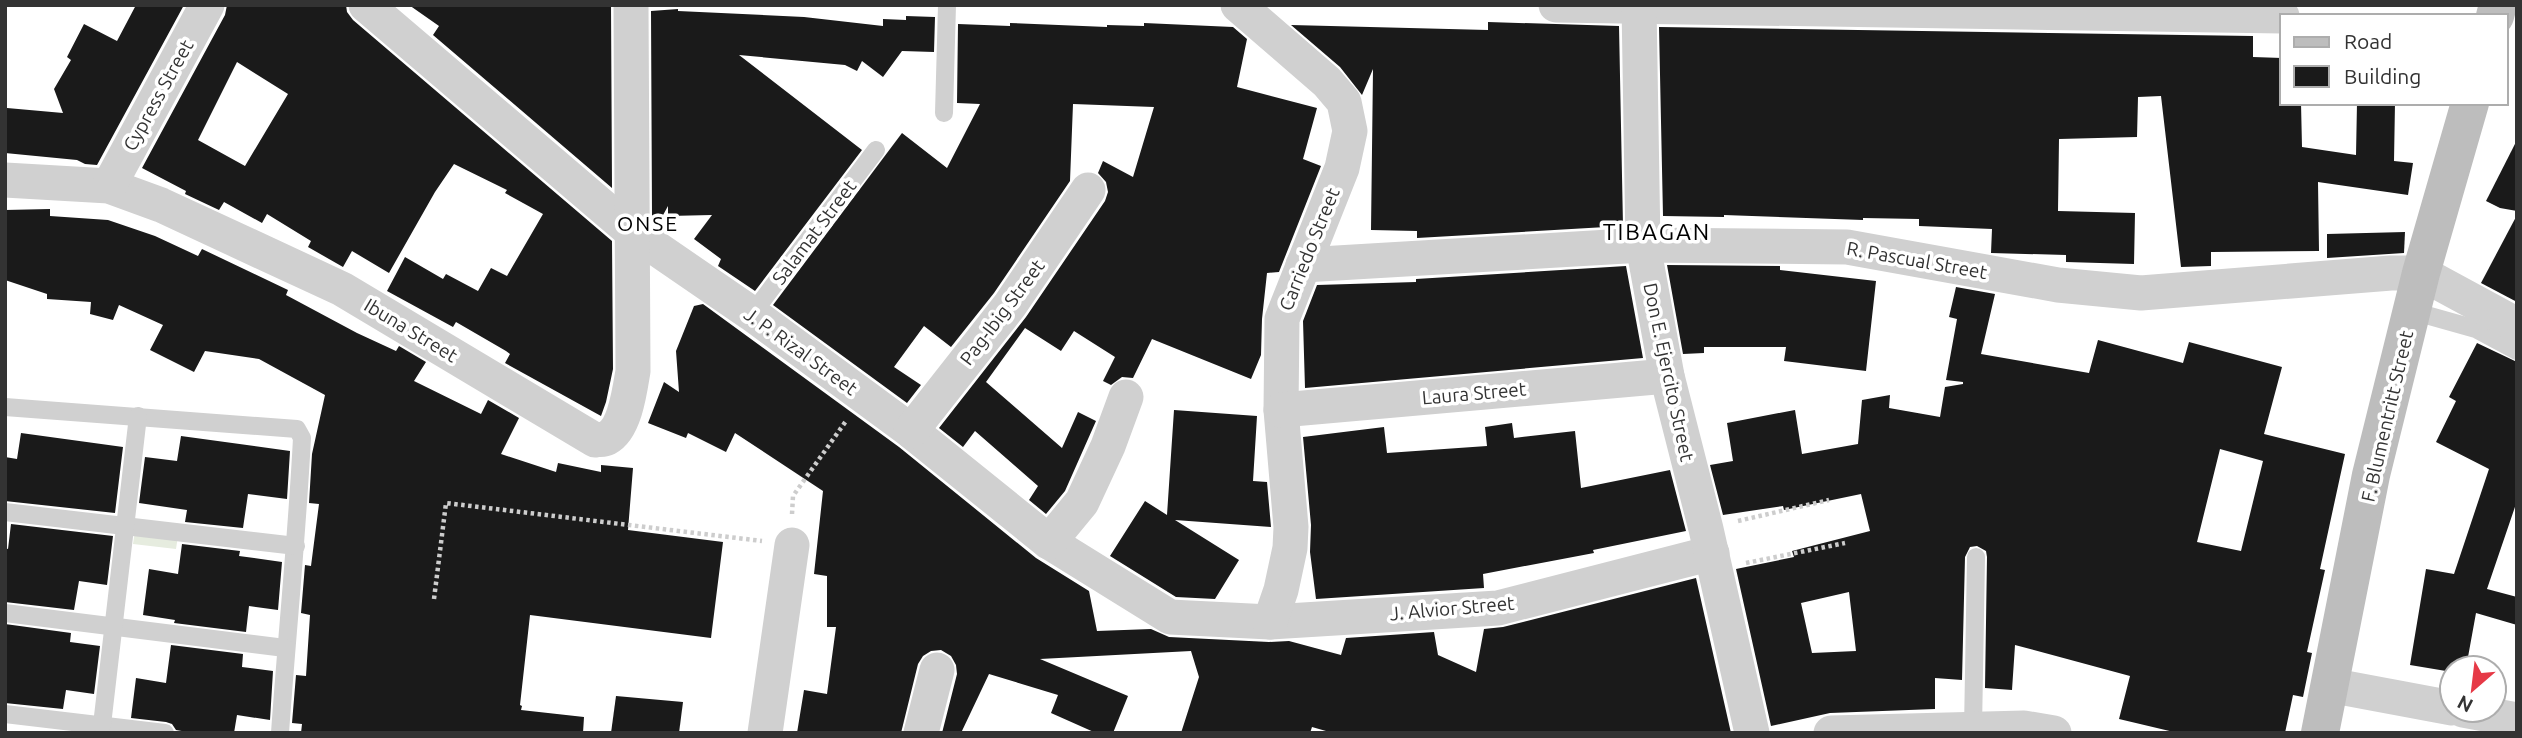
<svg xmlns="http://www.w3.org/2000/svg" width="2522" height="738" viewBox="0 0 2522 738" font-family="Ubuntu,sans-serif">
  <rect width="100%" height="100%" fill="#fff"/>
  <polygon fill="#e6ecdf" points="135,531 178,536 176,549 133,544"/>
  <g fill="#1a1a1a" fill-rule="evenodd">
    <polygon points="136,5 184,5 97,165 85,164 77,160 5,153 7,108 63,113 54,89 71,60 67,57 84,24 117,41"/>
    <path d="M227 5H346L347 12 353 20 612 241 613 369 606 402 601 416 505 363 510 354 506 351 456 322 453 327 387 291 405 257 443 279 446 274 478 291 491 268 507 276 543 214 505 193 507 190 454 164 435 192 389 273 352 251 343 267 308 247 311 241 267 214 262 223 224 202 219 210 185 194 186 191 142 168 225 15ZM237 62 288 94 245 166 198 140Z"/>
    <polygon points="409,5 611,5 612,188 433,35 439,26"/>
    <polygon points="678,9 678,11 804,17 883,26 883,19 906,20 906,16 935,17 934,52 902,51 883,77 862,61 857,71 845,65 739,55 862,150 755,291 718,266 721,259 694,239 712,215 668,216 668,206 662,217 652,217 651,11"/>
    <polygon points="1488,22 1619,26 1623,226 1417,238 1417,231 1371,230 1373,69 1362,95 1340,67 1291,25 1488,30"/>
    <polygon points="1010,23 1107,27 1107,25 1144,26 1144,23 1233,27 1247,39 1237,87 1317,108 1303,159 1321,166 1279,272 1267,273 1262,319 1261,355 1251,379 1152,339 1133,378 1122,377 1111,385 1103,381 1115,357 1074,331 1061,351 1025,328 986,382 1062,448 1078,412 1096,421 1065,491 1046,514 1029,500 1038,486 975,431 963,447 939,428 1026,317 1105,201 1108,192 1106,182 1098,173 1103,161 1133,177 1154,107 1073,104 1070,181 994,293 951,347 924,326 894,367 921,385 907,403 773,305 902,133 947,168 980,104 957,103 958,24 1010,26"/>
    <polygon points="1659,27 2253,36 2253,57 2282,58 2282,103 2301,103 2302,147 2356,155 2357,103 2395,103 2394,161 2413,163 2408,195 2318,182 2319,251 2211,252 2211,266 2181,267 2161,96 2138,97 2137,137 2059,139 2058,211 2135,213 2134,264 2066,262 2066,255 1991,253 1992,229 1919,226 1919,219 1863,218 1863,220 1724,215 1724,217 1663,216"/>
    <polygon points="2517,140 2517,211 2500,208 2486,201"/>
    <polygon points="50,209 50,216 108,220 155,236 198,256 202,249 288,290 286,295 357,333 396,351 399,346 426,362 414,381 481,414 488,400 519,418 501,454 556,472 558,463 601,472 601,465 633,468 628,530 723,542 711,638 530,615 520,705 522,706 521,710 584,717 583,733 301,733 302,724 292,723 296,675 306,676 310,615 301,613 305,565 311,566 319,504 309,503 312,454 325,395 259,359 205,351 194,372 150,350 163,325 119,305 113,320 90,314 91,302 47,299 47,294 5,280 5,210"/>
    <polygon points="2517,215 2517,302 2481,283"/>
    <polygon points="2405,232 2404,253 2327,258 2327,234"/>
    <polygon points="1667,265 1780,266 1780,270 1876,281 1866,371 1784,361 1786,347 1704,347 1704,353 1683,354"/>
    <polygon points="1626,266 1643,358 1305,388 1303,321 1317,285 1416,282 1416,279"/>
    <path d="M1956 287 1995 294 1981 354 2089 373 2098 340 2183 363 2189 342 2282 367 2264 434 2345 454 2320 569 2325 570 2307 652 2312 653 2303 697 2293 695 2285 733H2178L2119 719 2130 676 2015 645 2012 690 1985 688 1987 557 1986 551 1977 546 1970 547 1965 557 1962 680 1935 678V709L1830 713 1771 726 1736 569 1794 557 1792 551 1870 531 1861 494 1784 510 1783 506 1723 515 1710 465 1733 461 1727 423 1795 410 1802 454 1858 444 1862 400 1890 395 1889 408 1940 417 1945 387 1963 384V382L1946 380 1957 319 1949 317ZM2220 449 2263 461 2241 551 2197 542ZM1849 592 1856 651 1812 653 1801 603Z"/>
    <polygon points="703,304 899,447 1036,558 1089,591 1097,631 1151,629 1169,637 1269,642 1289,641 1341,655 1346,638 1434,632 1438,655 1476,672 1484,629 1503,627 1696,578 1731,733 1333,733 1312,727 1310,733 1181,733 1199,677 1191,651 1040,659 1128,696 1113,733 1096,733 1051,713 1058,695 989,674 961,733 942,733 957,674 956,665 951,656 941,650 931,651 923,656 918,664 901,733 797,733 804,690 827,694 836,627 827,627 827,576 814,574 823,491 735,433 726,452 688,433 686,438 648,423 664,382 679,392 676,351 694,306"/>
    <polygon points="2477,343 2517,362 2517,501 2487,589 2517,597 2517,625 2476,613 2466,668 2452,668 2452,672 2410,665 2426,569 2454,574 2489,469 2436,442 2456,401 2449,397"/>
    <polygon points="1174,410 1257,416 1253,481 1267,482 1271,527 1175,520 1239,560 1215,599 1176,597 1110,556 1145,501 1167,515"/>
    <polygon points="1512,423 1514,438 1575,431 1581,488 1670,470 1686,531 1593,550 1594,553 1483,574 1484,588 1316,599 1310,552 1311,525 1303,437 1384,427 1387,453 1487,446 1485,427"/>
    <polygon points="21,433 123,447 115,513 5,501 5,457 17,459"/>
    <polygon points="181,436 290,451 287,499 248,494 243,528 185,522 187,510 139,503 145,457 177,461"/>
    <polygon points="11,524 113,536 107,585 79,581 74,610 5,602 5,548 8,549"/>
    <polygon points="182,544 240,551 239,556 282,562 278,610 249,606 246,632 174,623 175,620 143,615 149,569 178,574"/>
    <polygon points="5,624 71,633 70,642 100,646 94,694 66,690 63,709 5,703"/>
    <polygon points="171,645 243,654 242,667 273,671 270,720 237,715 234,733 193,733 176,730 172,724 166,722 131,718 136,678 166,683"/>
    <polygon points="616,696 683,702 679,733 611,733"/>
  </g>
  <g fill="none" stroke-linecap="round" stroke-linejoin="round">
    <g stroke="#cdcdcd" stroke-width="4.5" stroke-dasharray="3.5 3.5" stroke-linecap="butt">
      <polyline points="792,514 793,496 846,421"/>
      <polyline points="1738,521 1829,500"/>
      <polyline points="1746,563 1845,543"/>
      <polyline points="434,599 446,503 762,541"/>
    </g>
    <g stroke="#d0d0d0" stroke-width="18">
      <polyline points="944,113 947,5"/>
      <polyline points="2412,311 2476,329 2517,351"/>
      <polyline points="752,314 876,150"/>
      <path d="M5 407 297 429 302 438C297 536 287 634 280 733"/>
      <polyline points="5,512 296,546"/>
      <polyline points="5,613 285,648"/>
      <polyline points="5,714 165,733"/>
      <polyline points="102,725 138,416"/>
      <polyline points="1973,729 1976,557"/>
    </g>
    <g stroke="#d0d0d0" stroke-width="35">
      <polyline points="366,5 631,231 752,314 911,431 1049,542 1170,617 1270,622 1498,608 1712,553"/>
      <polyline points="1238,5 1327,82 1344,102 1350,131 1342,168 1282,319 1281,410 1291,527 1290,548 1281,590 1270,622"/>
      <polyline points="1556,5 2282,16"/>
      <polyline points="1639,5 1643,245 1667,376 1706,529 1752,733"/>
      <path d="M5 180 109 186 161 205 342 289 595 440C599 439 603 440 607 438 625 429 630 389 633 371L631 5"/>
      <polyline points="109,186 207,5"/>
      <polyline points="1303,265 1643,245 1847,247 2058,285 2141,293 2391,273 2421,273 2517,325"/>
      <polyline points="1281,410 1667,376"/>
      <polyline points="911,431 1010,305 1088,190"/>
      <polyline points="1049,542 1082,502 1108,446 1126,397"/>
      <polyline points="2329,685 2452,708"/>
      <polyline points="2463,710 2517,720"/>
      <polyline points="765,733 792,545"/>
      <polyline points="921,733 937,670"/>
      <polyline points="1831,733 2024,728 2054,733"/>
    </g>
    <g stroke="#bdbdbd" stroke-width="38">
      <polyline points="2495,16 2498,5"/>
      <polyline points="2320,733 2371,475 2421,273 2470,103"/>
    </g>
  </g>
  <g text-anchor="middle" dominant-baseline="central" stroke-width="7" stroke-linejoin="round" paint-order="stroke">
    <g font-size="19" fill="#333" stroke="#fff">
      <text transform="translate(158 95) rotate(-61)">Cypress Street</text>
      <text transform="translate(814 232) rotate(-53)">Salamat Street</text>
      <text transform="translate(1309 249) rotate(-68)">Carriedo Street</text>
      <text transform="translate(1917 260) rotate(10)">R. Pascual Street</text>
      <text transform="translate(1002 312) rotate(-53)">Pag-Ibig Street</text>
      <text transform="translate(411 330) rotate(31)">Ibuna Street</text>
      <text transform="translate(801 351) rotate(36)">J. P. Rizal Street</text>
      <text transform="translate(1669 372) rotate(78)">Don E. Ejercito Street</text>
      <text transform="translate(1474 393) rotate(-5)">Laura Street</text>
      <text transform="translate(2387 416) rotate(-77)">F. Blumentritt Street</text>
      <text transform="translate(1452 608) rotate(-5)">J. Alvior Street</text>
    </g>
    <g font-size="21" letter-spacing="2" fill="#000" stroke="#fff">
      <text x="648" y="223">ONSE</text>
    </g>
    <g font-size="23" letter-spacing="2" fill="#000" stroke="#fff">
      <text x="1657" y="231">TIBAGAN</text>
    </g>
  </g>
  <rect width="2522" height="738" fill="none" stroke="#333333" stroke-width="14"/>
  <rect x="2280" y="14" width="228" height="91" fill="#ffffff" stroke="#adadad" stroke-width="2"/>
  <rect x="2294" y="37" width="35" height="10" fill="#bdbdbd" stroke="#adadad" stroke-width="2"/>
  <text x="2344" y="49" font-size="21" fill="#333333">Road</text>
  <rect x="2294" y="66" width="35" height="21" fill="#1a1a1a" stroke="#adadad" stroke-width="2"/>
  <text x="2344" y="84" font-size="21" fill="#333333">Building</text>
  <g transform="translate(2473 689) rotate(208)"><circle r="33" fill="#ffffff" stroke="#adadad" stroke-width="2"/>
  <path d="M0-5L12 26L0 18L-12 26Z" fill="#e63946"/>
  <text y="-10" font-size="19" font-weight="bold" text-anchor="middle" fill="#333333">N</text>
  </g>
</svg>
